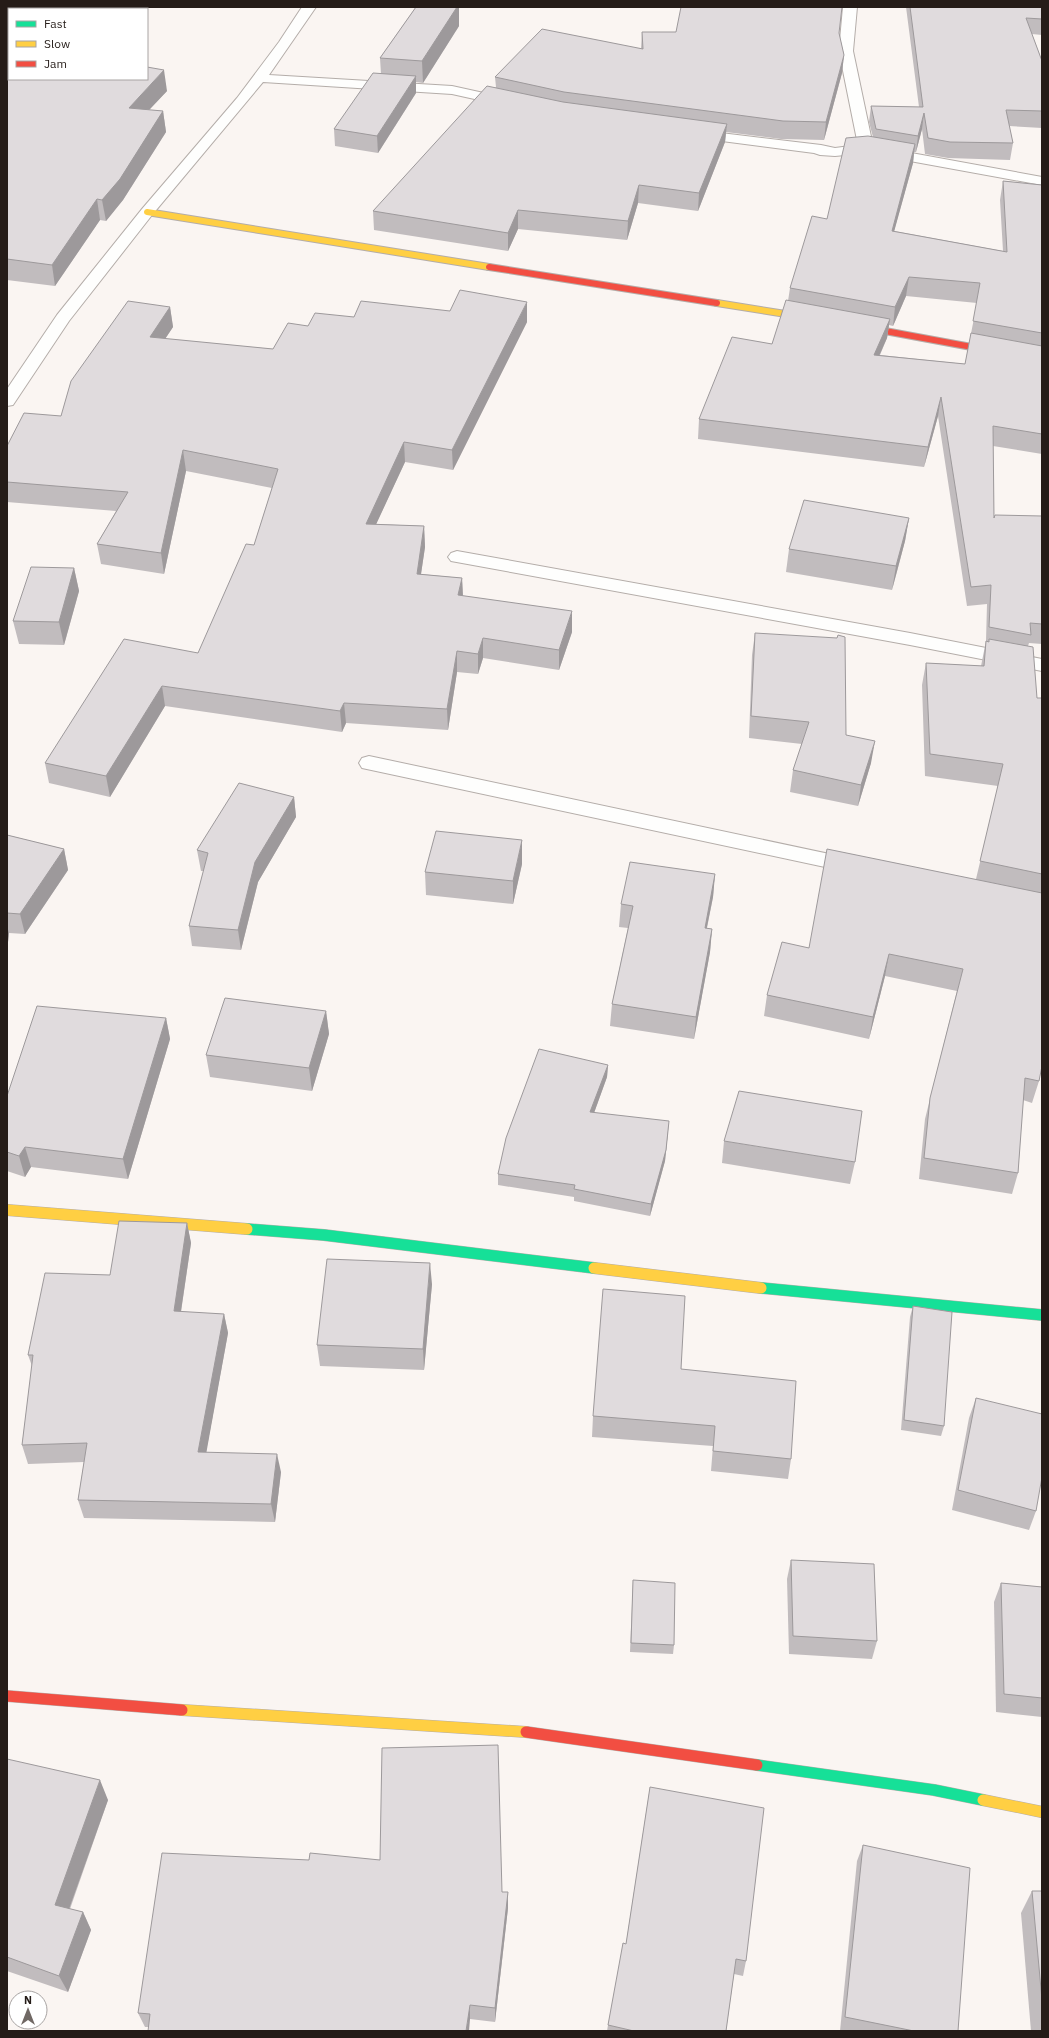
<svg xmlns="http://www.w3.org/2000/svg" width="1049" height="2038" viewBox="0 0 1049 2038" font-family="'IBM Plex Sans',sans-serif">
  <rect width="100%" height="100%" fill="#faf5f2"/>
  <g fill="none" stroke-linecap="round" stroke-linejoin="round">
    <defs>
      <g id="street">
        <polygon points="42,7 56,7 54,9 40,9"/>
        <polygon points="302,7 316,7 269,75 452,86 511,99 513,102 511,105 506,106 452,94 263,82 152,215 69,321 13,405 7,406 7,389 57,315 142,209 237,98 279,42"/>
        <polygon points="843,7 857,7 853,51 873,146 1042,177 1042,185 866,153 835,156 820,155 814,153 691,137 689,134 691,131 696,130 821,145 835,148 858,145 839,51"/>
        <polygon points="457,551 910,633 1042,659 1042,671 910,645 451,561 448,557 451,553"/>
        <polygon points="369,756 853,859 860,861 863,866 860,871 853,873 362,768 359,763 362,758"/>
      </g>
      <g id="fast">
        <polyline points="247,1229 324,1235 594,1268"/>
        <polyline points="761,1288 1042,1315"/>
        <polyline points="757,1765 934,1790 983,1800"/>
      </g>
      <g id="slow-far1">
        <polyline points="147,212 489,267"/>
        <polyline points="717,303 811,318"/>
      </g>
      <g id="slow">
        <polyline points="7,1210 247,1229"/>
        <polyline points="594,1268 761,1288"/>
        <polyline points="182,1710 526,1732"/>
        <polyline points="983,1800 1042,1812"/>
      </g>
      <g id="jam-far1">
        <polyline points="489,267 717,303"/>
        <polyline points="858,326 1042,360"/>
      </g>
      <g id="jam">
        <polyline points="7,1696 182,1710"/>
        <polyline points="526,1732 757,1765"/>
      </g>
    </defs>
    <use href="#street" stroke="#b4ada9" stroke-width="2"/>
    <use href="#fast" stroke="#b4ada9" stroke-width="12"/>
    <use href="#slow-far1" stroke="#b4ada9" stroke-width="8"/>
    <use href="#slow" stroke="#b4ada9" stroke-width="12"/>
    <use href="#jam-far1" stroke="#b4ada9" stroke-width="8"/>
    <use href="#jam" stroke="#b4ada9" stroke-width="12"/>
    <use href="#street" fill="#fefefd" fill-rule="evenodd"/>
    <use href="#fast" stroke="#16e098" stroke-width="11"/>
    <use href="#slow-far1" stroke="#ffcf43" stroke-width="6"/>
    <use href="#slow" stroke="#ffcf43" stroke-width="11"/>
    <use href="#jam-far1" stroke="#f24e42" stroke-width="6"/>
    <use href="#jam" stroke="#f24e42" stroke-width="11"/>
  </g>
  <g fill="#c1bcbe" fill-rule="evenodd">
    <polygon points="416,7 459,7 459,26 423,83 416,82 416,93 378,153 335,146 334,129 381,74 380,58"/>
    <path d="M906 7H1042V35L1032 34 1042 61V128L1009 126 1013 143 1010 160 948 158 925 154 922 129 916 152H914L913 163 894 231 1003 251 1000 200 1003 181 1042 185V454L993 446 994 516H1042V644L1029 643 1028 646 1037 698H1042V1066L1039 1081 1032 1103 1023 1100 1018 1173 1012 1194 919 1179 925 1119 957 991 885 976 869 1039 764 1016 767 995 809 948 976 879 998 786 925 776 922 685 926 663 981 666 986 641 987 604 967 606 938 416 924 467 698 439 699 419 772 344 788 301 790 288 873 137 869 122 871 106 919 107ZM906 296 977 303 965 364 880 355 887 338 889 325 893 326Z"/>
    <polygon points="7,13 9,79 167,91 149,110 163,111 166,132 123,200 106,221 100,220 55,286 7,280"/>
    <polygon points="642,32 839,33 844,55 842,73 824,140 781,139 726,132 725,142 698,211 638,203 627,240 518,229 508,251 374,230 373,211 496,87 495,77 641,48"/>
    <polygon points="170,307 173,327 165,339 273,349 308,326 354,317 527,322 453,470 405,462 376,524 424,526 425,547 421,574 462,578 463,596 572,632 559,670 483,658 478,674 457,672 448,730 346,723 342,732 165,706 110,797 49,783 45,763 198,653 254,545 272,488 186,471 164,574 101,564 97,544 116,511 7,502 7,446 61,416"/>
    <polygon points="909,518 905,541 892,590 786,572 789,549"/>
    <polygon points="74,568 79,591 64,645 19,644 13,621"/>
    <polygon points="755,633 871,763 858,806 790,792 793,770 802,744 749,738 752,655"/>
    <polygon points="294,797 296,817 258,882 241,950 192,946 189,926 204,871 201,871 197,850"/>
    <polygon points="7,835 64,849 68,870 25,934 9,933 7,951"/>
    <polygon points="522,864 513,904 426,895 425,872"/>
    <polygon points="715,874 713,897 707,928 712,929 710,952 694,1039 610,1026 612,1004 628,928 619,927 621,904"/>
    <polygon points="326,1011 329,1034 312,1091 210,1077 206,1055"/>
    <polygon points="166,1018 170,1039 128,1179 31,1167 25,1177 7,1171 7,1096"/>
    <polygon points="608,1065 607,1077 594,1113 668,1132 665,1161 650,1216 574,1201 574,1197 498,1185 498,1174"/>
    <polygon points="724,1141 855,1162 850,1184 722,1163"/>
    <polygon points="187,1223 191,1243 181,1312 224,1314 228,1333 206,1452 281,1472 275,1522 84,1518 78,1500 84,1462 28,1464 22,1445 32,1366 28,1355 110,1275"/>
    <polygon points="432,1284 424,1370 320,1366 317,1345"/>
    <polygon points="913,1306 944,1426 941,1436 901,1430 910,1317"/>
    <polygon points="681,1369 791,1459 788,1479 711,1471 713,1446 592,1437 593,1416"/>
    <polygon points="976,1398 1036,1511 1029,1530 952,1510 969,1418"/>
    <polygon points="791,1560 877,1641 872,1659 789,1654 787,1579"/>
    <polygon points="633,1580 674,1645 673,1654 630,1652"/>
    <polygon points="1001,1583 1042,1587 1042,1717 996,1712 994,1602"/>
    <polygon points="7,1759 108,1800 70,1909 83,1912 91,1930 68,1992 7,1971"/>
    <polygon points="650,1787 746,1961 743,1976 734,1974 726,2031 607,2031 608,2025 626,1944"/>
    <polygon points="863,1845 958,2031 840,2031 857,1861"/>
    <polygon points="1032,1891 1042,1891 1042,2031 1031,2031 1021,1913"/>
    <polygon points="502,1892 508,1892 508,1908 495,2022 470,2019 148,2027 145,2027 138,2013"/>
  </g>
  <g fill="#9d999b">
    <polygon points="457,7 459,7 459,26 423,83 422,61"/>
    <polygon points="844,55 842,73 824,140 826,122"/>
    <polygon points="164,70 167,91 132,128 129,108"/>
    <polygon points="416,76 416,93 378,153 377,136"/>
    <polygon points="163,111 166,132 123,200 106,221 102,200"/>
    <polygon points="924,113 922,129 916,152 918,136"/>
    <polygon points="727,124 725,142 698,211 699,193"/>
    <polygon points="915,144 913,163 889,250 892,231"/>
    <polygon points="639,185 638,203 627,240 628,221"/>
    <polygon points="97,199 100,220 55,286 52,265"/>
    <polygon points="518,210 518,229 508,251 508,233"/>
    <polygon points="909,277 906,296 893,326 895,307"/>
    <polygon points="527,302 527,322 453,470 452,450"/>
    <polygon points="170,307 173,327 153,357 150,337"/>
    <polygon points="890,319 887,338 871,374 874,355"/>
    <polygon points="941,397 938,416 924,467 928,447"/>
    <polygon points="404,442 405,462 367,544 366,524"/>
    <polygon points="183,450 186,471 164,574 161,553"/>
    <polygon points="909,518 905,541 892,590 896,566"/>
    <polygon points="424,526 425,547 418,594 417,574"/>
    <polygon points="74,568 79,591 64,645 59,622"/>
    <polygon points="462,578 463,598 458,595"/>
    <polygon points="572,611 572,632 559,670 559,650"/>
    <polygon points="483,638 483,658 478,674 478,654"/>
    <polygon points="457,651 457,672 448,730 447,709"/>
    <polygon points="162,686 165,706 110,797 106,776"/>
    <polygon points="344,703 346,723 342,732 340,711"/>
    <polygon points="875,741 871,763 858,806 861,785"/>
    <polygon points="294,797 296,817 258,882 241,950 238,930 255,862"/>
    <polygon points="522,840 522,864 513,904 513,881"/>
    <polygon points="64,849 68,870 25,934 20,914"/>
    <polygon points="715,874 713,897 702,951 705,928"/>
    <polygon points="7,926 9,933 7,951"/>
    <polygon points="712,929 710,952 694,1039 696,1017"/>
    <polygon points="889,954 885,976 869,1039 873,1017"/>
    <polygon points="326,1011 329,1034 312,1091 309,1068"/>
    <polygon points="166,1018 170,1039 128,1179 123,1159"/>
    <polygon points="608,1065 607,1077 590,1124 590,1112"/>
    <polygon points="669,1121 665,1161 650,1216 651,1204"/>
    <polygon points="25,1147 31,1167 25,1177 19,1156"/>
    <polygon points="187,1223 191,1243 178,1331 174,1311"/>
    <polygon points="430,1263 432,1284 424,1370 423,1349"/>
    <polygon points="224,1314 228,1333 203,1471 198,1452"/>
    <polygon points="277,1454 281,1472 275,1522 271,1504"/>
    <polygon points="100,1780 108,1800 64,1923 55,1905"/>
    <polygon points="508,1892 508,1908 495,2022 495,2008"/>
    <polygon points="83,1912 91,1930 68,1992 59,1976"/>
    <polygon points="470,2005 470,2019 469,2031 466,2031"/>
  </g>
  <g fill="#e0dbdd" stroke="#9d999b">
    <polygon points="416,7 457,7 422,61 380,58"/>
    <polygon points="681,7 842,7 839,33 844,55 826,122 783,121 564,92 495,77 542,29 643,49 642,32 676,32"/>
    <polygon points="910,7 1042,7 1042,19 1026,18 1042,61 1042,111 1006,110 1013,143 950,142 928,138 924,113 918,136 876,129 871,106 923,107"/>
    <polygon points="7,13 9,13 9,79 147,79 147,67 164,70 129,108 163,111 120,179 102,200 97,199 52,265 7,259"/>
    <polygon points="373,73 416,76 377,136 334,129"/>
    <polygon points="487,86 563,102 727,124 699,193 639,185 628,221 518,210 508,233 373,211"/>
    <polygon points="868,136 915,144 892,231 1007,252 1003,181 1042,185 1042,333 973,321 980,283 909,277 895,307 790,288 812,216 827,219 846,138"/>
    <polygon points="460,290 527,302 452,450 404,442 366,524 424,526 417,574 462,578 458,595 572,611 559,650 483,638 478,654 457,651 447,709 344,703 340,711 162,686 106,776 45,763 124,639 198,653 246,544 254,545 278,469 183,450 161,553 97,544 128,492 7,482 7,446 24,413 61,416 71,381 128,301 170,307 150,337 273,349 288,323 308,326 315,313 354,317 361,301 450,311"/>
    <polygon points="786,300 890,319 874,355 965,364 971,333 1042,346 1042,434 993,426 994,518 995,515 1042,516 1042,624 1030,623 1031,635 989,627 991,585 971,587 941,397 928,447 699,419 732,337 772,344"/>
    <polygon points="804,500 909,518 896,566 789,549"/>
    <polygon points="31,567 74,568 59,622 13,621"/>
    <polygon points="755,633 837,638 838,635 845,637 846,735 875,741 861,785 793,770 809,722 751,716"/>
    <polygon points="989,639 1033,647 1037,698 1042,698 1042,874 980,861 1003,764 930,754 926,663 984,666 986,641 989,642"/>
    <polygon points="239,783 294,797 255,862 238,930 189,926 208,853 197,850"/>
    <polygon points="436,831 522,840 513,881 425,872"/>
    <polygon points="7,835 64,849 20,914 7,913"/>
    <polygon points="827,849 1042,893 1042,1066 1039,1081 1025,1078 1018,1173 924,1158 930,1098 963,969 889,954 873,1017 767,995 782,942 809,948"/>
    <polygon points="630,862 715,874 705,928 712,929 696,1017 612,1004 633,906 621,904"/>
    <polygon points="225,998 326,1011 309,1068 206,1055"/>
    <polygon points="37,1006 166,1018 123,1159 25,1147 19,1156 7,1152 7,1096"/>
    <polygon points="539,1049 608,1065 590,1112 669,1121 666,1150 651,1204 574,1189 575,1185 498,1174 506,1138"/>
    <polygon points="739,1091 862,1111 855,1162 724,1141"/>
    <polygon points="119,1221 187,1223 174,1311 224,1314 198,1452 277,1454 271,1504 78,1500 87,1443 22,1445 33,1355 28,1355 45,1273 110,1275"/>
    <polygon points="327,1259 430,1263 423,1349 317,1345"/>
    <polygon points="603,1289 685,1296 681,1369 796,1381 791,1459 713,1451 715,1426 593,1416"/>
    <polygon points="913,1306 952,1312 944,1426 904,1420"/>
    <polygon points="976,1398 1042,1414 1042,1477 1036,1511 958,1490"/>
    <polygon points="791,1560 874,1564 877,1641 793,1636"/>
    <polygon points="633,1580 675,1583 674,1645 631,1643"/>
    <polygon points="1001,1583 1042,1587 1042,1698 1004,1694"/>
    <polygon points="498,1745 502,1892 508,1892 495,2008 470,2005 466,2031 148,2031 150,2014 138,2013 162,1853 309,1860 310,1853 380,1860 382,1748"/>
    <polygon points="7,1759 100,1780 55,1905 83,1912 59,1976 7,1957"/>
    <polygon points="650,1787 764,1808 746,1961 736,1959 726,2031 634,2031 608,2025 623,1943 626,1944"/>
    <polygon points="863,1845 970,1868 958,2031 914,2031 845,2017"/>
    <polygon points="1032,1891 1042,1891 1042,2000"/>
  </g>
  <rect width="1049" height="2038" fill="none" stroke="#251c18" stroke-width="16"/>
  <rect x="8" y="8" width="140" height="72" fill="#ffffff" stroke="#a8a4a3"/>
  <rect x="16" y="21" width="20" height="6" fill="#16e098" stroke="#a8a4a3"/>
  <text x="44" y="28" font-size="12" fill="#251c18">Fast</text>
  <rect x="16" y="41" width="20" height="6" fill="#ffcf43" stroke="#a8a4a3"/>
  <text x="44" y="48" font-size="12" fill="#251c18">Slow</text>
  <rect x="16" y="61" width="20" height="6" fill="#f24e42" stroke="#a8a4a3"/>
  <text x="44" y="68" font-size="12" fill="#251c18">Jam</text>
  <g transform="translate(28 2010)"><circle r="19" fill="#ffffff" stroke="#a8a4a3"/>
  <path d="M0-3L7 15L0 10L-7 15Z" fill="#706864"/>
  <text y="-6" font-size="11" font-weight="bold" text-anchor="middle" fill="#251c18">N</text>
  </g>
</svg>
